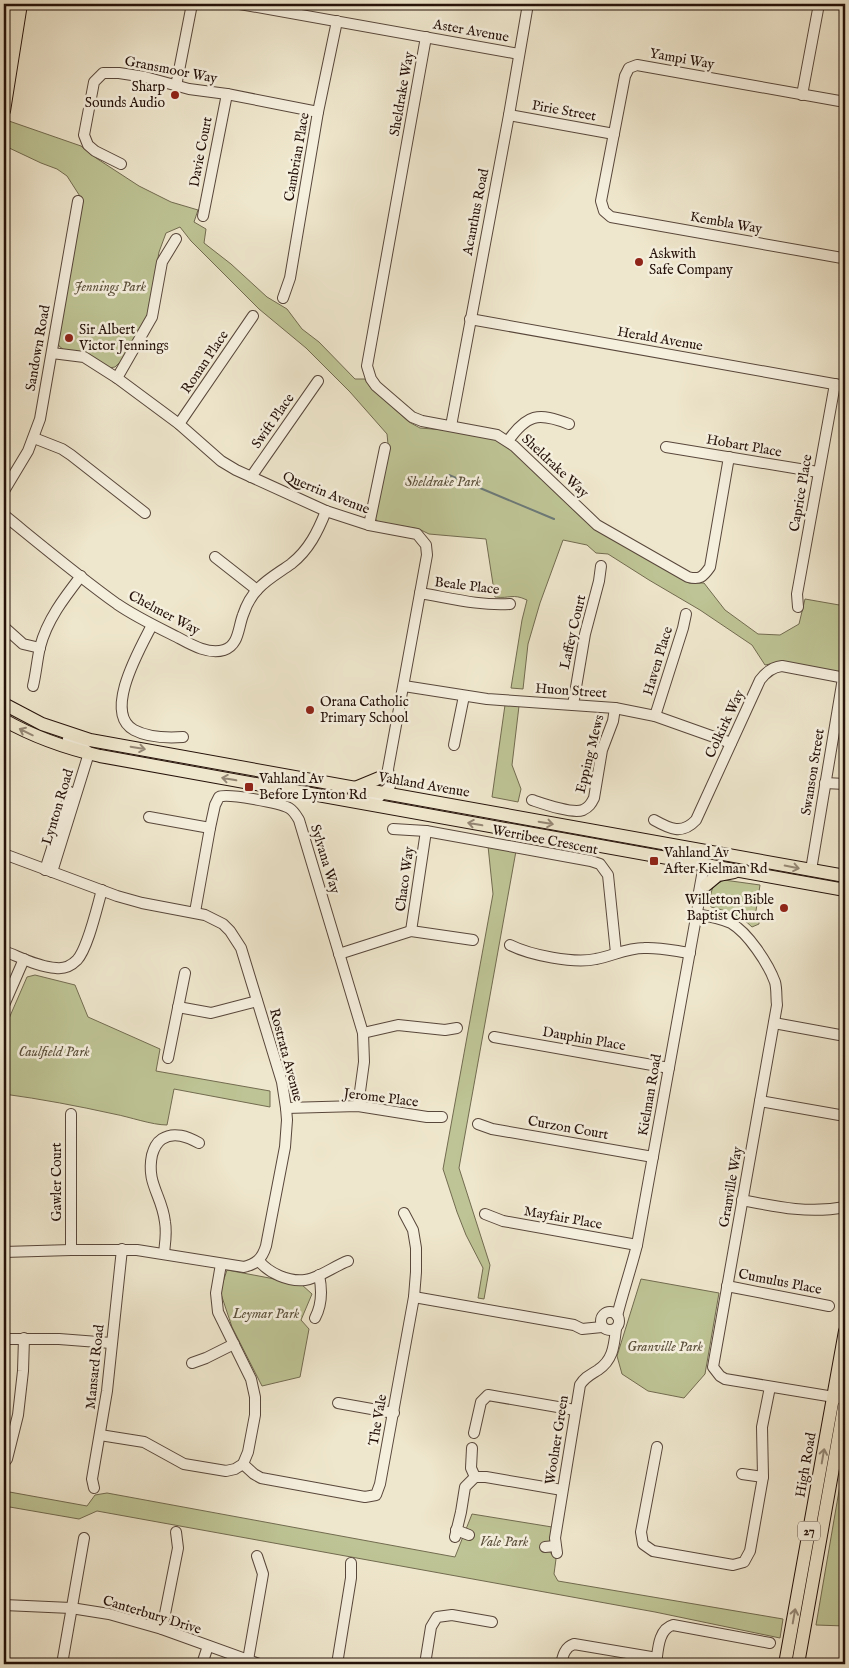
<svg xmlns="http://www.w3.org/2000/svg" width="849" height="1668" viewBox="0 0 849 1668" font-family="'IM FELL English',serif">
  <rect width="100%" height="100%" fill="#efe7cd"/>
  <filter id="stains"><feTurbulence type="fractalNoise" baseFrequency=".004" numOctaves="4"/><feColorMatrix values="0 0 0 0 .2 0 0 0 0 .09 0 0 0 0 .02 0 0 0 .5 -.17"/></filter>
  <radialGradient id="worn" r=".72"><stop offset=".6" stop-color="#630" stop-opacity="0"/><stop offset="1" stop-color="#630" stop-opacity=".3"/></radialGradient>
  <g fill="#bec495" stroke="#726b50">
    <path d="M9 121 81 146 96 158 139 186 171 202 198 210 194 222 206 229 204 243 231 264 267 297 287 309 302 329 319 342 355 379H365L371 388 409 422 420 428 444 430 499 440 509 447 584 520 602 533 689 583H704L725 610 758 634 780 635 799 624 805 599 845 606V674L775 663 765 665 752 645 700 610 649 580 608 554 596 553 587 545 563 540 540 603 528 644 523 689 511 688 522 620 527 600C512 593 510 599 495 597L486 539 429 534 419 529 378 522 374 517 388 444 387 434 350 392 306 348 259 309 191 241 180 227 166 233 159 252 148 316 125 357 115 367 109 368 64 350 59 346 57 339 83 201 67 176 57 169 41 163 5 146Z"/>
    <polygon points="505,705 519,706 512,765 521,789 518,802 492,797"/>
    <polygon points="488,846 516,851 459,1168 490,1265 484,1299 478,1298 483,1268 466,1235 457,1212 443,1169 493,894"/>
    <path d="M724 880 760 885 755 917 759 918V924L752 927C740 915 727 911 711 907L709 901 713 886Z"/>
    <path d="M35 975 75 985 88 1017 160 1049 156 1071 270 1091V1107L174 1089 167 1125C152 1125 130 1117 114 1114 78 1106 41 1099 4 1094V1047H6L8 1032 7 1023 27 977Z"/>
    <polygon points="227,1270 301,1284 312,1294 301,1320 309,1329 300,1377 262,1386 232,1327 220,1291"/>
    <polygon points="641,1279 719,1293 705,1374 684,1398 648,1391 622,1374 617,1356"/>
    <polygon points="840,1485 845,1486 845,1626 816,1625"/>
    <polygon points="4,1491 87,1506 95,1495 107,1493 455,1557 472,1514 552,1527 548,1550 556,1559 554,1574 558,1581 783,1619 780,1638 655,1612 97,1511 79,1519 4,1506"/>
  </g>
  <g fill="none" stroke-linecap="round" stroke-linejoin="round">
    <polyline stroke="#6c7977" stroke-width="2" points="449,475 554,519"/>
    <defs>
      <g id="minor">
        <polyline points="240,4 519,54"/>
        <path d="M426 37 367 366 371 379 376 386 412 417 422 421 497 435 514 446 597 525 688 577C700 580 703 577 710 567L729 457"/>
        <polyline points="176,86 192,4"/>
        <polyline points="802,95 819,4"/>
        <polyline points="845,102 637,65 629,68 625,76 601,201 604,211 611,217 842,258 845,256"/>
        <polyline points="509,115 614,134"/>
        <polyline points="121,164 95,151 88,145 84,135 94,82 103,73 119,73 145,77 189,89 227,94 318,112"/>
        <polyline points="203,216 227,94"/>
        <polyline points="283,298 290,278 318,112 337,21"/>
        <polyline points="470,319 845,386"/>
        <polyline points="52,353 84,357 117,378 179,424 221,461 236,470 326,511 369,525 417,534 426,545 427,555 388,769 390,786 378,798 365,803"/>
        <polyline points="117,378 152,317 162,262 176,239"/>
        <polyline points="179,424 253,316"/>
        <polyline points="451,426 509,115 528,4"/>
        <polyline points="34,438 62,449 71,455 145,513"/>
        <path d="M508 441C527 414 538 412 569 424"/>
        <polyline points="666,447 818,472"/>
        <polyline points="251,477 318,381"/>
        <polyline points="4,491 28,451 40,419 78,201"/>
        <path d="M4 515C41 545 78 576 117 604 136 617 157 627 177 637 190 644 208 655 224 650 239 645 238 628 243 615 246 606 251 596 258 589 267 579 280 572 291 564 309 550 318 531 326 511"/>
        <polyline points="369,525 385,448"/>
        <polyline points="215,557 257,590"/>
        <path d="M420 593C450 598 480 606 510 604"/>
        <polyline points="798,607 797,594 835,384"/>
        <path d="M152 625C141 647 102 713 134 730 147 737 168 738 183 737"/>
        <polyline points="4,627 23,644 40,648"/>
        <path d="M33 686C36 674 37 660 40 647 47 620 64 598 81 576"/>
        <polyline points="404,686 487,699 615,708 655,716 731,743"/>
        <polyline points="573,705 585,634 599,581 601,566"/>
        <polyline points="655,716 683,628 686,614"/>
        <polyline points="454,745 464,696"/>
        <polyline points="825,783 845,784"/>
        <path d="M532 800C544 804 572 814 583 810 589 807 591 804 594 798L602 750 613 721 615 708"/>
        <polyline points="149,817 210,828"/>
        <path d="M654 820C670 829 682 835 696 820L760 680C766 672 772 667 782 666L845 678"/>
        <polyline points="393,829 426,831 591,861 600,864 608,875 616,953"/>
        <path d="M4 854 117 896 142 903 205 915 223 924 230 931 241 948 282 1082 286 1108 287 1120 285 1147 266 1246C262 1259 256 1264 244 1267L137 1250H71L4 1252"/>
        <polyline points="45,870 70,792"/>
        <polyline points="811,870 843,678"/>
        <polyline points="52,872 89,753 78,742 68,739"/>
        <path d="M195 912 210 828 215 805 219 797C227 793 281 803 289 808 294 811 296 815 299 820L363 1033 364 1062 358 1106"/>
        <path d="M697 914C708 916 720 918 731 923 748 933 768 963 775 982 777 989 776 998 777 1005L713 1367 720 1376 725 1379 840 1398"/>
        <polyline points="411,931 426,831"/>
        <path d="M510 945C530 955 574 964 596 959 612 956 627 948 644 948 659 947 675 951 690 953"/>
        <path d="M4 951C20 957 38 967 56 968 64 969 71 966 77 960 88 948 97 907 102 890"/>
        <polyline points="339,954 411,931 473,940"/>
        <polyline points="4,1005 24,959"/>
        <polyline points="178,1007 211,1013 257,1001"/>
        <polyline points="774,1023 845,1036"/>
        <polyline points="363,1033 398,1025 445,1030 457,1028"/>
        <polyline points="494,1037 669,1068"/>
        <polyline points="168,1058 185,973"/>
        <polyline points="760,1101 845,1116"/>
        <polyline points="286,1108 358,1106 427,1117 442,1117"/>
        <polyline points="71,1114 71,1250"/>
        <polyline points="478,1124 492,1129 653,1157"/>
        <path d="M742 1200C777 1207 810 1214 845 1207"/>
        <polyline points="485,1214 503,1221 637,1245"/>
        <path d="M164 1253C165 1243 167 1233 165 1222 162 1195 146 1184 152 1155 154 1148 156 1143 162 1139 174 1131 188 1137 199 1143"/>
        <path d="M259 1261C269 1273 288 1282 305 1280 320 1278 334 1266 348 1261"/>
        <polyline points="727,1286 829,1306"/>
        <polyline points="414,1297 574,1325 582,1329 602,1327"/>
        <circle cx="610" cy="1321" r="9"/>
        <path d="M617 1316C623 1292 631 1269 637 1245L699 901V892L703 870"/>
        <path d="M315 1318C322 1305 322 1289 319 1275"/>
        <polyline points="4,1339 59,1339 111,1343"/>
        <polyline points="192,1363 206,1358 234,1344"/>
        <polyline points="338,1403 394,1413"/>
        <polyline points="474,1433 481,1402 488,1395 575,1410"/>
        <polyline points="100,1435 144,1442 184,1464 226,1471 235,1469 243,1464 248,1452 255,1415 255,1397 251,1379 218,1312 216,1293 221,1264"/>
        <polyline points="657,1447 641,1532 643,1544 653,1551 733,1565 744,1562 750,1551 763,1477 762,1427 770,1387"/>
        <polyline points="472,1448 471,1468 475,1477"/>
        <polyline points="4,1463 7,1459 18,1415 23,1371 24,1338"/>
        <polyline points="243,1464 254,1474 261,1478 365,1497 376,1495 380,1484 414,1297 416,1272 416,1248 413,1230 404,1213"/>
        <polyline points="742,1474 763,1477"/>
        <polyline points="94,1488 92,1479 107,1391 122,1249"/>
        <polyline points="456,1530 469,1535"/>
        <polyline points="455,1537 461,1512 465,1487 475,1477 486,1477 562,1490"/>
        <polyline points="545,1547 555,1546"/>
        <path d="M557 1553 555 1538 580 1385C585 1377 590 1375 598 1370 613 1360 614 1346 616 1329"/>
        <polyline points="4,1605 71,1608 109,1614 162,1629 259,1664"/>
        <polyline points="162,1629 178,1548 176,1532"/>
        <polyline points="248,1660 263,1574 257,1556"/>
        <polyline points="62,1664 84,1538"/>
        <polyline points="202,1664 208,1646"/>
        <polyline points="337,1664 351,1578 351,1563"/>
        <polyline points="425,1664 431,1627 437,1617 452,1615 492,1622"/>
        <path d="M561 1664C563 1655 565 1647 574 1644L657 1658"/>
        <path d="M656 1664C658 1651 658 1629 673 1625L770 1643"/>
      </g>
      <g id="major">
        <polyline points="4,50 11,4"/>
        <polyline points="4,111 21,4"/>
        <polyline points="4,704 42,724 90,740 845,876"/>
        <path d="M4 720C34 737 65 748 100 756L845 890"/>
        <polyline points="355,788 384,776"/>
        <polyline points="706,885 718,875 734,872"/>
        <polyline points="785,1664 845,1331"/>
        <polyline points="798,1664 845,1401"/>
      </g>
    </defs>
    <use href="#minor" stroke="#58473b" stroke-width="12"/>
    <use href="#major" stroke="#25120a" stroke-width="14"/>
    <use href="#minor" stroke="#f5efde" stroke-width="10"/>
    <use href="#major" stroke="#efe7cd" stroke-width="12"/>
  </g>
  <defs><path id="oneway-shaft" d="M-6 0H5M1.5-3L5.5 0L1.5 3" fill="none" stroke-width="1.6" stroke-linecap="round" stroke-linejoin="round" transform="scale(1.25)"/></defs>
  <g stroke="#948775">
    <use href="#oneway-shaft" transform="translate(26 732) rotate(-154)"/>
    <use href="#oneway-shaft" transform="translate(138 748) rotate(10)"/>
    <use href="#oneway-shaft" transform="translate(229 779) rotate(-170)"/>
    <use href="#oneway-shaft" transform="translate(546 823) rotate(10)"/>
    <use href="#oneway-shaft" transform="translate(475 824) rotate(-170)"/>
    <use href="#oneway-shaft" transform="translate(792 867) rotate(11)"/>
    <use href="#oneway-shaft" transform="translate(823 1456) rotate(-80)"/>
    <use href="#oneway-shaft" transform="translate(794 1616) rotate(-80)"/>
  </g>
  <g fill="#8f2418" stroke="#f5efde" stroke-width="2">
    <circle cx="175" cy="95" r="5"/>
    <circle cx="639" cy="262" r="5"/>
    <circle cx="69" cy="338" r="5"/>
    <circle cx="310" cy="710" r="5"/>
    <rect x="244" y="782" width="10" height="10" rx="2.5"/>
    <rect x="649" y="856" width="10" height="10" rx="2.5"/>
    <circle cx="784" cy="908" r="5"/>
  </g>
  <g text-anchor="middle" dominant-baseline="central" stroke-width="5" stroke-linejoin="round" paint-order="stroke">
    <rect fill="#f5efde" stroke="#63544a" stroke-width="1" x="798" y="1521.5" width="22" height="19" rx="4"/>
    <g font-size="12" font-weight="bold" fill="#25120a">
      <text x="809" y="1531">27</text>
    </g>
    <g font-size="14" fill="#25120a" stroke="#f5efde">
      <text transform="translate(471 31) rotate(10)">Aster Avenue</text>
      <text transform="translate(682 59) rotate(10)">Yampi Way</text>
      <text transform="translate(171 70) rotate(11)">Gransmoor Way</text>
      <text transform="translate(402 94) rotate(-80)">Sheldrake Way</text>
      <text transform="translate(564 111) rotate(10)">Pirie Street</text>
      <text transform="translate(201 152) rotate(-79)">Davie Court</text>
      <text transform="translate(297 157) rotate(-80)">Cambrian Place</text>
      <text transform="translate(476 212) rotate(-79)">Acanthus Road</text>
      <text transform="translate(726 223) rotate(10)">Kembla Way</text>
      <text transform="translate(660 339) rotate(10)">Herald Avenue</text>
      <text transform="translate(38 348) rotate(-80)">Sandown Road</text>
      <text transform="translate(205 362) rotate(-56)">Ronan Place</text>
      <text transform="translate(273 421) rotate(-55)">Swift Place</text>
      <text transform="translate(744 446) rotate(10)">Hobart Place</text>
      <text transform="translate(555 466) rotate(43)">Sheldrake Way</text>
      <text transform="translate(326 493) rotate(22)">Querrin Avenue</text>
      <text transform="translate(801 493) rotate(-80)">Caprice Place</text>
      <text transform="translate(467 586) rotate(7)">Beale Place</text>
      <text transform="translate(164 613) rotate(28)">Chelmer Way</text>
      <text transform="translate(573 632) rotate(-77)">Laffey Court</text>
      <text transform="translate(658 661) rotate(-73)">Haven Place</text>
      <text transform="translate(571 691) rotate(4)">Huon Street</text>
      <text transform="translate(725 724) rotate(-65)">Colkirk Way</text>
      <text transform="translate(590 754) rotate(-76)">Epping Mews</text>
      <text transform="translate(813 772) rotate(-81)">Swanson Street</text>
      <text transform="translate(424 785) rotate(10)">Vahland Avenue</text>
      <text transform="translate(58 807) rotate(-73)">Lynton Road</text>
      <text transform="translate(545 840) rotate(11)">Werribee Crescent</text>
      <text transform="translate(325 859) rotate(73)">Sylvana Way</text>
      <text transform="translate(405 879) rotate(-82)">Chaco Way</text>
      <text transform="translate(584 1039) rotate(10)">Dauphin Place</text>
      <text transform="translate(286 1055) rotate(75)">Rostrata Avenue</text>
      <text transform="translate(650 1095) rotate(-80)">Kielman Road</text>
      <text transform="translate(381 1098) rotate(7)">Jerome Place</text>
      <text transform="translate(568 1128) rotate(10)">Curzon Court</text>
      <text transform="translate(57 1182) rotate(-90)">Gawler Court</text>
      <text transform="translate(731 1187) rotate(-80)">Granville Way</text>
      <text transform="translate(563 1218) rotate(10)">Mayfair Place</text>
      <text transform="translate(780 1282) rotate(11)">Cumulus Place</text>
      <text transform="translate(95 1367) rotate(-84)">Mansard Road</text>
      <text transform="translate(378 1420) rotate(-80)">The Vale</text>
      <text transform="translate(557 1440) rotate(-81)">Woolner Green</text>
      <text transform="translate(806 1465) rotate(-80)">High Road</text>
      <text transform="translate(152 1615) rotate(17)">Canterbury Drive</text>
    </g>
    <g font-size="14" fill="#25120a" stroke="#f5efde" text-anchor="start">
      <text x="165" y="87" text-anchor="end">Sharp<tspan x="165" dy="16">Sounds Audio</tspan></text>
      <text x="649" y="254">Askwith<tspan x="649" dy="16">Safe Company</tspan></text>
      <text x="79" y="330">Sir Albert<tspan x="79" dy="16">Victor Jennings</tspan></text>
      <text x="320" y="702">Orana Catholic<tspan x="320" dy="16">Primary School</tspan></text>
      <text x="259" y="779">Vahland Av<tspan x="259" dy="16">Before Lynton Rd</tspan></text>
      <text x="664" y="853">Vahland Av<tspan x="664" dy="16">After Kielman Rd</tspan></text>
      <text x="774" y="900" text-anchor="end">Willetton Bible<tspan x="774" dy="16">Baptist Church</tspan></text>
    </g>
    <g font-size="14" font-style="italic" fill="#5b503b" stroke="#f5efde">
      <text x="110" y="287">Jennings Park</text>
      <text x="443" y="482">Sheldrake Park</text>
      <text x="54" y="1052">Caulfield Park</text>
      <text x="266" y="1314">Leymar Park</text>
      <text x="665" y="1347">Granville Park</text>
      <text x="504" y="1542">Vale Park</text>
    </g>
  </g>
  <rect width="849" height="1668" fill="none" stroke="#efe7cd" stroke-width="20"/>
  <rect x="5" y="5" width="839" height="1658" fill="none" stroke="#25120a" stroke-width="2.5"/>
  <rect x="10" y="10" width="829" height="1648" fill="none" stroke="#25120a"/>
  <rect width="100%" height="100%" filter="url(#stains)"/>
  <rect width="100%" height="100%" fill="url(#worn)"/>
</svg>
